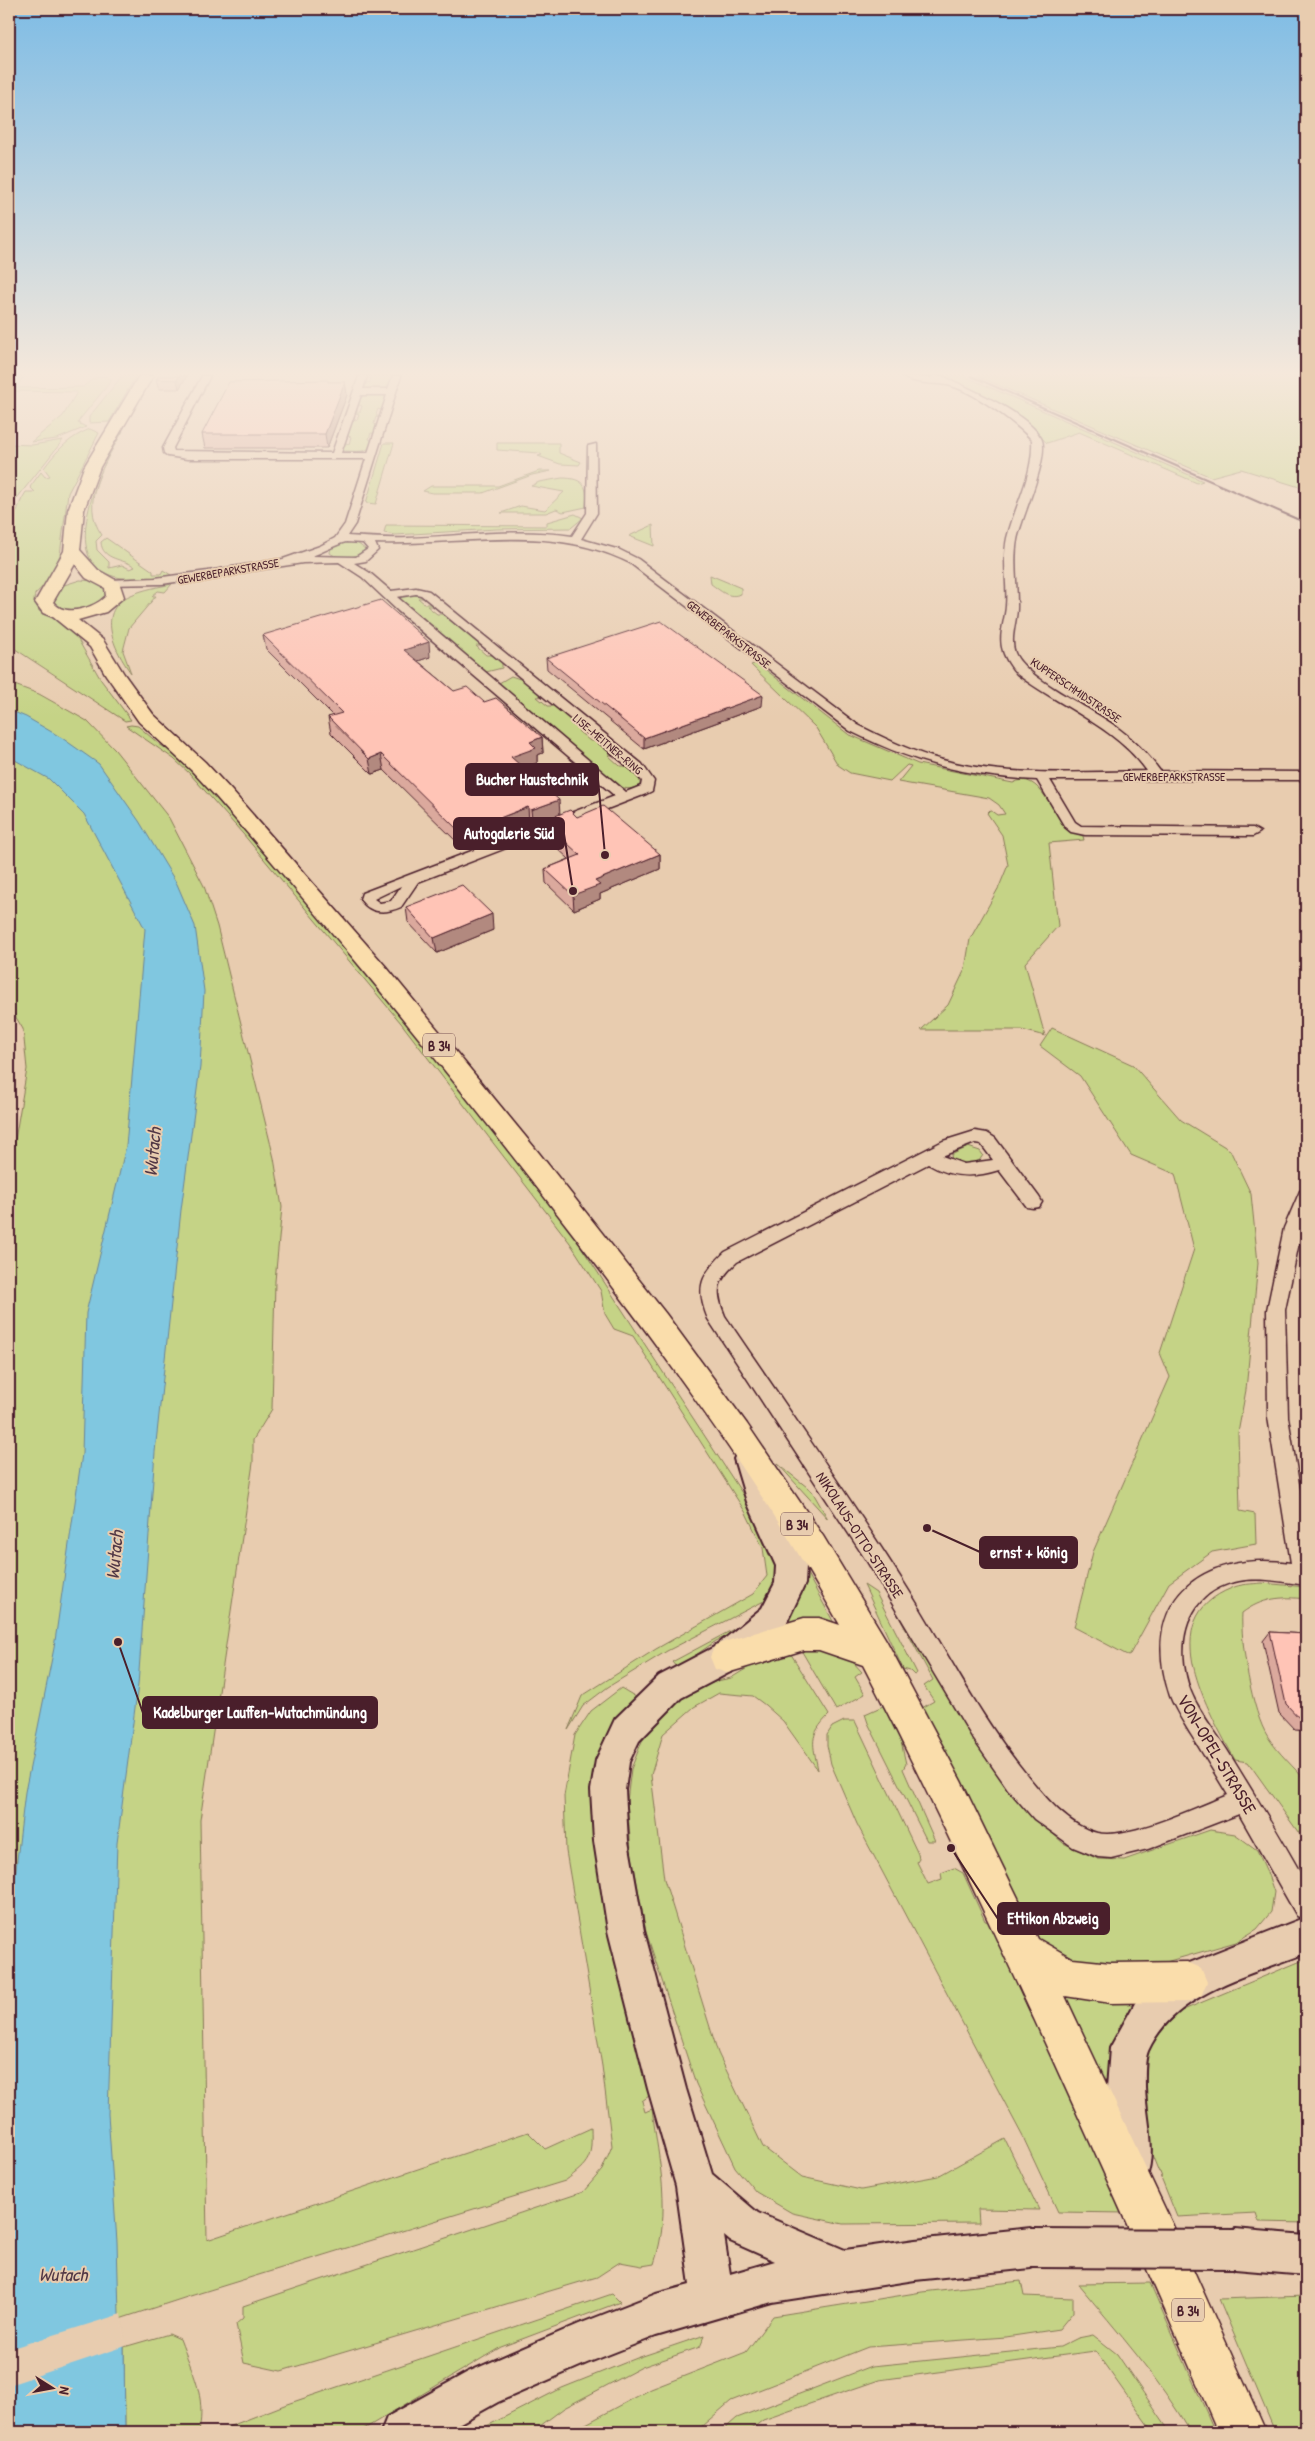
<svg xmlns="http://www.w3.org/2000/svg" width="1315" height="2441" viewBox="0 0 1315 2441" font-family="'Patrick Hand',sans-serif">
  <rect width="100%" height="100%" fill="#e8ccaf"/>
  <filter id="ink" filterUnits="userSpaceOnUse"><feTurbulence type="fractalNoise" baseFrequency=".02" numOctaves="2"/><feDisplacementMap in="SourceGraphic" scale="10" xChannelSelector="R" yChannelSelector="G"/><feConvolveMatrix kernelMatrix="1 2 1 2 8 2 1 2 1" color-interpolation-filters="sRGB"/></filter>
  <g filter="url(#ink)">
    <g fill="#c5d386" stroke="#887958">
      <path d="M20 376H24L16 388 83 387C91 379 103 372 112 380L80 419 78 423 86 427 57 439 31 442 63 416 77 392 10 391Z"/>
      <polygon points="122,376 136,376 109,422 89,423 89,417"/>
      <polygon points="369,376 389,376 394,379 385,389 365,388 364,381 370,383 371,377"/>
      <polygon points="945,376 964,376 1203,481 1197,483 1079,432 1047,443 1021,418"/>
      <polygon points="977,376 1306,376 1306,489 1241,469 1211,477"/>
      <path d="M365 394H383L387 400 384 411 378 409 376 415 382 419 376 417 374 424 380 426 377 434 371 433 369 439 375 442C368 454 357 451 343 451L341 449 343 442 349 444 351 437 345 435 351 419 357 420 359 414 353 412H360L362 406 356 404Z"/>
      <path d="M90 429 99 433 68 493 60 555 49 581 35 594 34 600 39 611 57 620 76 636 101 680 131 720 125 721 9 645C9 602 2 527 26 492H35L30 487 41 472 45 477 50 476 44 468C57 450 70 437 90 429Z"/>
      <path d="M121 431H123C106 461 78 502 102 535L96 541 97 550 109 562V568L122 565 130 569 135 567C124 558 102 561 101 542L106 538 153 571V574H161L163 570 171 575C149 578 123 583 103 572 61 549 105 459 121 431Z"/>
      <polygon points="63,440 14,502 9,524 9,444 32,445"/>
      <polygon points="384,443 394,443 376,504 366,503"/>
      <polygon points="497,443 559,443 559,453 581,462 579,465 560,464 538,456 542,455 539,453 497,450"/>
      <polygon points="539,471 551,471 532,475 483,493 432,493 423,491 431,486 498,486"/>
      <path d="M562 478C585 478 588 487 586 507L563 512 556 509 546 513H501L521 506 545 510 564 492 531 486 539 482Z"/>
      <polygon points="575,514 583,518 571,528 497,529 395,535 384,533 386,525 547,526 547,522"/>
      <polygon points="653,525 654,546 629,536"/>
      <path d="M346 542 357 543 365 549C357 559 339 560 330 553L331 547Z"/>
      <path d="M710 575 741 588V594C728 599 721 591 711 584Z"/>
      <path d="M80 580 94 581 104 587 106 598C92 611 66 616 52 601L58 587Z"/>
      <path d="M172 584 165 592 158 591 152 596H156L129 628 123 651 131 673C114 650 95 610 131 595 144 589 159 587 172 584Z"/>
      <polygon points="410,593 426,598 418,598 425,604 434,604 436,606 427,606 437,614 446,614 485,646 476,646 486,655 496,655 502,661 502,668 486,672 475,667 402,605 400,599 402,595"/>
      <path d="M757 663 848 734 918 764 1013 783C1040 768 1054 819 1068 830 1072 833 1079 834 1083 836L1084 840 1049 843 1058 926 1025 963 1045 1036 1022 1030H921L948 1005 965 969 970 939 999 887 1008 865 1002 835 987 813 990 810 997 815 1005 814 999 805 989 798 898 782 911 766 907 765 890 781 850 773 838 765 816 728 751 665Z"/>
      <path d="M511 676 529 682 547 696 537 697 548 706H559L588 730 578 731 590 741H601L618 755H608L620 766H631L640 780V785C630 791 624 789 614 784L503 691 499 683Z"/>
      <path d="M9 683 39 694 87 721 115 750 169 818 204 886 217 926 274 1158 282 1207 275 1281 272 1409 253 1440V1463L200 1820 207 2240 528 2132 545 2149 591 2128C592 2159 590 2162 565 2181L187 2297 9 2355V1175L27 1069 23 1029 9 1006Z"/>
      <polygon points="131,725 138,726 159,744 178,756 227,807 407,1020 476,1108 574,1236 776,1545 782,1572 770,1605 764,1601 667,1651 608,1687 583,1706 568,1730 582,1696 656,1649 753,1594 767,1576 763,1548 746,1513 633,1336 614,1329 605,1314 601,1291 570,1243 401,1023 243,834 190,774 174,759 126,726"/>
      <polygon points="1052,1028 1133,1065 1181,1120 1230,1150 1251,1194 1258,1263 1246,1390 1238,1433 1240,1511 1255,1514 1256,1544 1212,1552 1169,1583 1129,1656 1074,1627 1093,1552 1170,1377 1160,1353 1194,1249 1175,1174 1131,1155 1080,1076 1040,1046"/>
      <polygon points="968,1147 980,1151 983,1155 979,1161 968,1164 952,1160 951,1155"/>
      <polygon points="778,1464 812,1491 828,1519"/>
      <polygon points="800,1561 839,1632 798,1628 784,1623"/>
      <path d="M1262 1583 1306 1587V1599C1281 1596 1262 1598 1242 1613 1240 1641 1252 1713 1268 1737 1278 1753 1294 1767 1306 1781V1843L1248 1762 1235 1760C1209 1711 1152 1619 1232 1588 1240 1584 1252 1584 1262 1583Z"/>
      <polygon points="864,1585 876,1593 917,1673 914,1675 910,1671 903,1669"/>
      <polygon points="894,1596 1032,1815 1063,1843 1098,1859 1124,1860 1210,1830 1235,1834 1257,1850 1267,1872 1274,1892 1271,1912 1257,1929 1236,1942 1134,1971 1081,1971 1039,1940 922,1708 934,1701 924,1686 933,1680 891,1602"/>
      <polygon points="745,1623 749,1626 716,1641 677,1668 672,1662"/>
      <polygon points="815,1648 852,1661 862,1672 855,1677 865,1694 836,1710 801,1650"/>
      <path d="M789 1651 829 1715C808 1736 813 1743 818 1770L783 1721 765 1705 753 1696 719 1693 694 1707 663 1734 651 1775 664 1879 718 2053 763 2147 802 2177 861 2190 938 2176 1005 2139 1039 2210 978 2209 979 2223 843 2224 792 2213 756 2192 735 2167 696 2084 646 1932 631 1851 627 1801 631 1769 642 1741 673 1703 694 1690 717 1681 731 1678 757 1662Z"/>
      <path d="M621 1688 636 1697 620 1724 617 1935 649 2096 642 2101 645 2112 652 2109C659 2164 672 2210 654 2264L642 2266 620 2262 597 2277 281 2371 244 2363 236 2324 243 2318V2306L583 2192 602 2170 612 2146 602 2066 566 1851 564 1796 575 1735 591 1711Z"/>
      <polygon points="883,1706 900,1737 906,1764 903,1769 935,1841 927,1841 868,1723 865,1714"/>
      <polygon points="844,1721 855,1721 918,1854 919,1859 917,1862 928,1884 942,1879 941,1873 954,1868 963,1873 985,1921 994,1922 1127,2213 1058,2212 1023,2137 857,1824 831,1764 827,1745 827,1735 832,1727"/>
      <polygon points="1306,1959 1306,2223 1259,2222 1256,2213 1177,2217 1142,2130 1141,2065 1160,2025 1181,2011"/>
      <polygon points="1063,1991 1139,1995 1114,2100"/>
      <polygon points="1021,2281 1024,2296 1073,2298 1073,2312 1059,2329 1006,2337 868,2347 731,2401 695,2432 571,2432 651,2389 746,2352 773,2316 922,2292"/>
      <path d="M1150 2283 1215 2432H1190C1160 2379 1117 2331 1078 2284Z"/>
      <polygon points="612,2294 620,2302 501,2347 359,2432 225,2432 228,2427 287,2404"/>
      <polygon points="1306,2296 1306,2432 1275,2432 1219,2299"/>
      <path d="M169 2334 180 2339C193 2374 206 2395 199 2432H125L124 2347Z"/>
      <polygon points="705,2335 700,2347 642,2367 564,2408 532,2432 475,2432 562,2388 637,2358"/>
      <polygon points="1093,2335 1117,2354 1170,2432 1153,2432 1095,2351 879,2380 763,2420 748,2432 721,2432 737,2418 872,2366 1060,2347 1078,2338"/>
    </g>
    <polygon fill="#80c7e0" stroke="#6a8498" points="9,710 26,717 62,738 99,764 139,821 177,884 195,926 204,991 200,1067 181,1210 155,1452 138,1685 117,1843 108,2114 117,2242 119,2314 124,2346 125,2432 9,2432 9,1928 25,1792 54,1648 82,1454 86,1313 126,1146 145,929 84,814 49,779 15,760 9,760"/>
    <polygon fill="#e8ccaf" points="121,2314 126,2346 9,2385 9,2349"/>
    <g fill="none" stroke-linecap="round" stroke-linejoin="round">
      <defs>
        <g id="street">
          <path d="M202 376H210L173 448 174 451 332 453 359 376H367L363 389H388L393 376H401L355 524 347 536C367 537 388 539 408 538 463 536 518 528 572 536L587 513 588 446 596 444 597 513 581 539 620 550 638 559 858 725C882 737 906 749 932 757 1000 778 1076 772 1147 771 1115 726 1060 707 1017 674 1012 669 1005 658 1003 651 998 636 1005 621 1006 606 1008 584 1002 561 1007 538 1015 505 1034 474 1032 440 1014 421 972 390 947 385 934 383 912 384 902 376L932 378 931 376H942C968 388 1026 412 1041 438 1051 455 1021 518 1017 540 1013 561 1017 582 1017 604 1018 620 1009 637 1015 653 1025 678 1091 708 1115 726 1133 739 1147 753 1160 771L1306 772V780H1050L1075 822 1081 826 1253 828 1260 832 1253 836 1085 835 1071 832 1065 827 1037 780C965 776 914 763 850 731L630 563C548 522 462 546 375 543L378 550 366 561 354 563 370 573 391 591 416 588 429 591 642 764 654 781 652 791 646 794 418 882 401 907C385 914 370 914 360 899L362 893 615 796 398 611 362 577 339 562 303 563 162 584 105 585V581L109 580 155 578 208 571 283 559 320 546 335 538 345 524 366 459H187L168 456 164 453 163 448ZM361 395H387L368 453H341ZM346 542 363 543 368 549 356 557 312 556C324 552 334 545 346 542ZM416 594 421 595 632 770 642 781 641 786 626 792 397 597ZM401 886 391 901 380 903 374 899Z"/>
          <path d="M975 1131 987 1133 995 1138 1039 1197 1042 1202 1039 1207 1033 1208 1027 1207 999 1170C974 1178 951 1178 928 1164L737 1262C717 1281 714 1289 725 1316 785 1404 846 1492 904 1583 944 1646 978 1715 1026 1774 1044 1796 1068 1826 1097 1833 1129 1840 1197 1807 1228 1795 1215 1774 1203 1753 1190 1733 1183 1721 1175 1709 1170 1696 1138 1601 1200 1550 1291 1563L1268 1417 1267 1310 1284 1228 1300 1191 1306 1190V1217L1302 1228 1285 1310 1288 1417 1306 1526V1585C1284 1582 1261 1577 1239 1581 1185 1591 1173 1646 1191 1692 1199 1712 1215 1731 1227 1750 1254 1794 1281 1837 1306 1883V1919L1297 1916 1239 1814 1148 1849 1111 1858 1098 1857 1073 1847 1034 1819 1008 1789 972 1737 868 1563 708 1319C695 1287 701 1275 725 1252L943 1141ZM975 1143 981 1144 993 1160 964 1164 942 1156Z"/>
        </g>
        <g id="secondary">
          <path d="M748 1447 758 1450 777 1502 806 1566 805 1584 784 1628 738 1668 681 1698 639 1741 629 1762 625 1790 628 1841 644 1931 686 2089 712 2174 758 2213 845 2250 915 2240 1031 2228 1045 2234 1051 2248 1045 2262 1031 2268 915 2280 772 2302 656 2336 587 2363 498 2402 444 2432H381L387 2417 468 2372 579 2324 656 2294 690 2285 676 2186 648 2089 608 1931 594 1841 591 1790 596 1760 615 1719 659 1676 716 1646 762 1608 775 1583 776 1566 747 1502 734 1459 738 1450ZM724 2236 730 2241 775 2261 730 2274Z"/>
          <path d="M1306 1917V1953C1251 1975 1175 1991 1148 2051 1144 2060 1145 2078 1145 2088 1146 2118 1157 2151 1146 2179L1132 2185 1118 2179 1112 2165 1107 2088 1110 2048 1135 2003 1174 1969Z"/>
          <polygon points="1235,2229 1306,2235 1306,2275 1235,2269 1221,2263 1215,2249 1221,2235"/>
        </g>
        <path id="primary" d="M139 376H153L100 467 84 510 80 550 98 570 119 582 124 597 106 612 78 620 103 640 124 674 153 714 205 762 231 790 388 969 539 1153 666 1314 747 1424 823 1536 886 1640 961 1781 1038 1939 1073 1959 1111 1963 1187 1962 1201 1968 1207 1982 1201 1996 1187 2002 1111 2003 1065 1996 1184 2249 1266 2432H1218C1159 2294 1097 2157 1035 2021 979 1901 924 1782 863 1665L819 1650H804L727 1673 715 1669 710 1657 715 1645 727 1641 804 1618H819L840 1625C764 1489 670 1362 576 1238 461 1088 342 941 217 798L191 770 139 722 106 675 90 647 53 617 43 613 35 602 64 551 68 510 84 467ZM75 564 86 578 105 588 106 596C94 608 65 618 53 602Z"/>
      </defs>
      <use href="#street" stroke="#4a1f2b" stroke-width="3"/>
      <use href="#secondary" stroke="#4a1f2b" stroke-width="4"/>
      <use href="#primary" stroke="#4a1f2b" stroke-width="3"/>
      <use href="#street" fill="#e8ccaf" fill-rule="evenodd"/>
      <use href="#secondary" fill="#e8ccaf" fill-rule="evenodd"/>
      <use href="#primary" fill="#faddab" fill-rule="evenodd"/>
      <polyline stroke="#4a1f2b" stroke-width="2" points="971,376 1306,523"/>
      <defs>
        <polyline id="secondary-bridge" points="1031,2248 1235,2249"/>
      </defs>
      <use href="#secondary-bridge" stroke="#4a1f2b" stroke-width="42" stroke-linecap="butt"/>
      <use href="#secondary-bridge" stroke="#e8ccaf" stroke-width="38"/>
    </g>
    <g fill="#dba99d" stroke="#4a1f2b">
      <polygon points="187,376 179,389 159,389 156,379"/>
      <polygon points="329,382 345,382 347,395 327,448 205,448 202,434"/>
      <polygon points="263,635 430,657 418,661 454,691 484,702 542,737 543,753 537,755 537,763 523,768 560,814 577,817 660,854 660,869 600,894 600,899 574,910 546,883 545,869 569,859 544,836 543,822 533,826 529,823 463,848 384,770 372,774 331,733 328,717 333,716 266,649"/>
      <polygon points="546,658 762,706 644,749 547,669"/>
      <polygon points="406,907 493,930 437,953 408,922"/>
      <polygon points="1270,1632 1306,1634 1306,1731 1295,1730 1279,1713 1263,1641"/>
    </g>
    <g fill="#b2897f" stroke="#4a1f2b">
      <polygon points="179,376 187,376 179,389 177,380"/>
      <polygon points="345,382 347,395 327,448 325,434"/>
      <polygon points="429,642 430,657 406,665 404,650"/>
      <polygon points="763,695 762,706 644,749 644,738"/>
      <polygon points="542,737 543,753 537,755 537,763 512,772 511,757 530,742"/>
      <polygon points="381,754 384,770 372,774 369,759"/>
      <polygon points="559,800 560,815 533,826 531,810"/>
      <polygon points="528,807 529,823 463,848 461,833"/>
      <polygon points="660,854 660,869 600,894 600,899 574,910 573,895 595,881"/>
      <polygon points="492,914 493,930 437,953 434,938"/>
    </g>
    <g fill="#ffc4b6" stroke="#4a1f2b">
      <polygon points="159,376 179,376 177,380 156,379"/>
      <polygon points="328,380 328,382 345,382 325,434 202,434 229,382"/>
      <polygon points="381,600 429,642 404,650 454,691 467,687 484,702 496,698 542,737 530,742 536,748 511,757 559,800 531,810 528,807 461,833 381,754 369,759 328,717 342,713 263,635"/>
      <polygon points="661,621 763,695 644,738 546,658"/>
      <polygon points="603,806 660,854 595,881 600,885 573,895 545,869 580,855 543,821 570,810 577,817"/>
      <polygon points="462,885 492,914 434,938 406,907"/>
      <polygon points="1270,1632 1306,1634 1306,1721 1302,1721 1286,1704"/>
    </g>
  </g>
  <linearGradient id="sky" x2="0" y2="1"><stop stop-color="#7ebce5"/><stop offset="0.52" stop-color="#f5e8db"/><stop offset="1" stop-color="#f5e8db" stop-opacity="0"/></linearGradient>
  <rect width="1315" height="718" fill="url(#sky)"/>
  <g text-anchor="middle" dominant-baseline="central" stroke-width="4" stroke-linejoin="round" paint-order="stroke">
    <g font-size="12" fill="#4a1f2b" stroke="#e8ccaf">
      <text transform="translate(228 571) rotate(-10)">GEWERBEPARKSTRASSE</text>
      <text transform="translate(729 634) rotate(38)">GEWERBEPARKSTRASSE</text>
      <text transform="translate(1076 690) rotate(34)">KUPFERSCHMIDSTRASSE</text>
      <text transform="translate(608 744) rotate(40)">LISE-MEITNER-RING</text>
      <text x="1174" y="776">GEWERBEPARKSTRASSE</text>
    </g>
    <g fill="#e8ccaf" stroke="#795353" stroke-width="1">
      <rect x="423" y="1033.5" width="32" height="23" rx="4"/>
      <rect x="781" y="1512.5" width="32" height="23" rx="4"/>
      <rect x="1172" y="2298.5" width="32" height="23" rx="4"/>
    </g>
    <g font-size="14" font-weight="bold" fill="#4a1f2b">
      <text x="439" y="1045">B 34</text>
      <text x="797" y="1524">B 34</text>
      <text x="1188" y="2310">B 34</text>
    </g>
    <g font-size="15" fill="#4a1f2b" stroke="#e8ccaf">
      <text transform="translate(860 1535) rotate(57)">NIKOLAUS-OTTO-STRASSE</text>
    </g>
    <g font-size="18" fill="#4a1f2b" stroke="#e8ccaf">
      <text transform="translate(1217 1754) rotate(59)">VON-OPEL-STRASSE</text>
    </g>
    <g font-size="19" font-style="italic" fill="#523846" stroke="#e8ccaf">
      <text transform="translate(152 1152) rotate(-85)">Wutach</text>
      <text transform="translate(114 1555) rotate(-85)">Wutach</text>
      <text x="63" y="2274">Wutach</text>
    </g>
  </g>
  <path fill="none" stroke="#4a1f2b" stroke-width="2" d="M605 855L598 779M573 891L564 834M927 1528L980 1552M118 1642L143 1713M951 1848L998 1919"/>
  <g fill="#4a1f2b" stroke="#e8ccaf" stroke-width="2">
    <circle cx="605" cy="855" r="5"/>
    <circle cx="573" cy="891" r="5"/>
    <circle cx="927" cy="1528" r="5"/>
    <circle cx="118" cy="1642" r="5"/>
    <circle cx="951" cy="1848" r="5"/>
  </g>
  <g fill="#4a1f2b" stroke="#4a1f2b" stroke-width="2">
    <rect x="466" y="764" width="132" height="31" rx="5"/>
    <rect x="454" y="818" width="110" height="31" rx="5"/>
    <rect x="980" y="1537" width="97" height="31" rx="5"/>
    <rect x="143" y="1697" width="234" height="31" rx="5"/>
    <rect x="998" y="1903" width="111" height="31" rx="5"/>
  </g>
  <g font-size="16" text-anchor="middle" font-weight="bold" fill="#fff">
    <text x="532" y="785">Bucher Haustechnik</text>
    <text x="509" y="839">Autogalerie Süd</text>
    <text x="1029" y="1558">ernst + könig</text>
    <text x="260" y="1718">Kadelburger Lauffen-Wutachmündung</text>
    <text x="1053" y="1924">Ettikon Abzweig</text>
  </g>
  <rect width="1315" height="2441" fill="none" stroke="#e8ccaf" stroke-width="30"/>
  <rect x="15" y="15" width="1285" height="2411" fill="none" stroke="#4a1f2b" stroke-width="2" filter="url(#ink)"/>
  <g transform="translate(52 2388) rotate(101)" stroke="#e8ccaf" stroke-width="4" paint-order="stroke">
  <path d="M0-4L9 19L0 12L-9 19Z" fill="#4a1f2b"/>
  <text y="-8" font-size="14" font-weight="bold" text-anchor="middle" fill="#4a1f2b">N</text>
  </g>
</svg>
